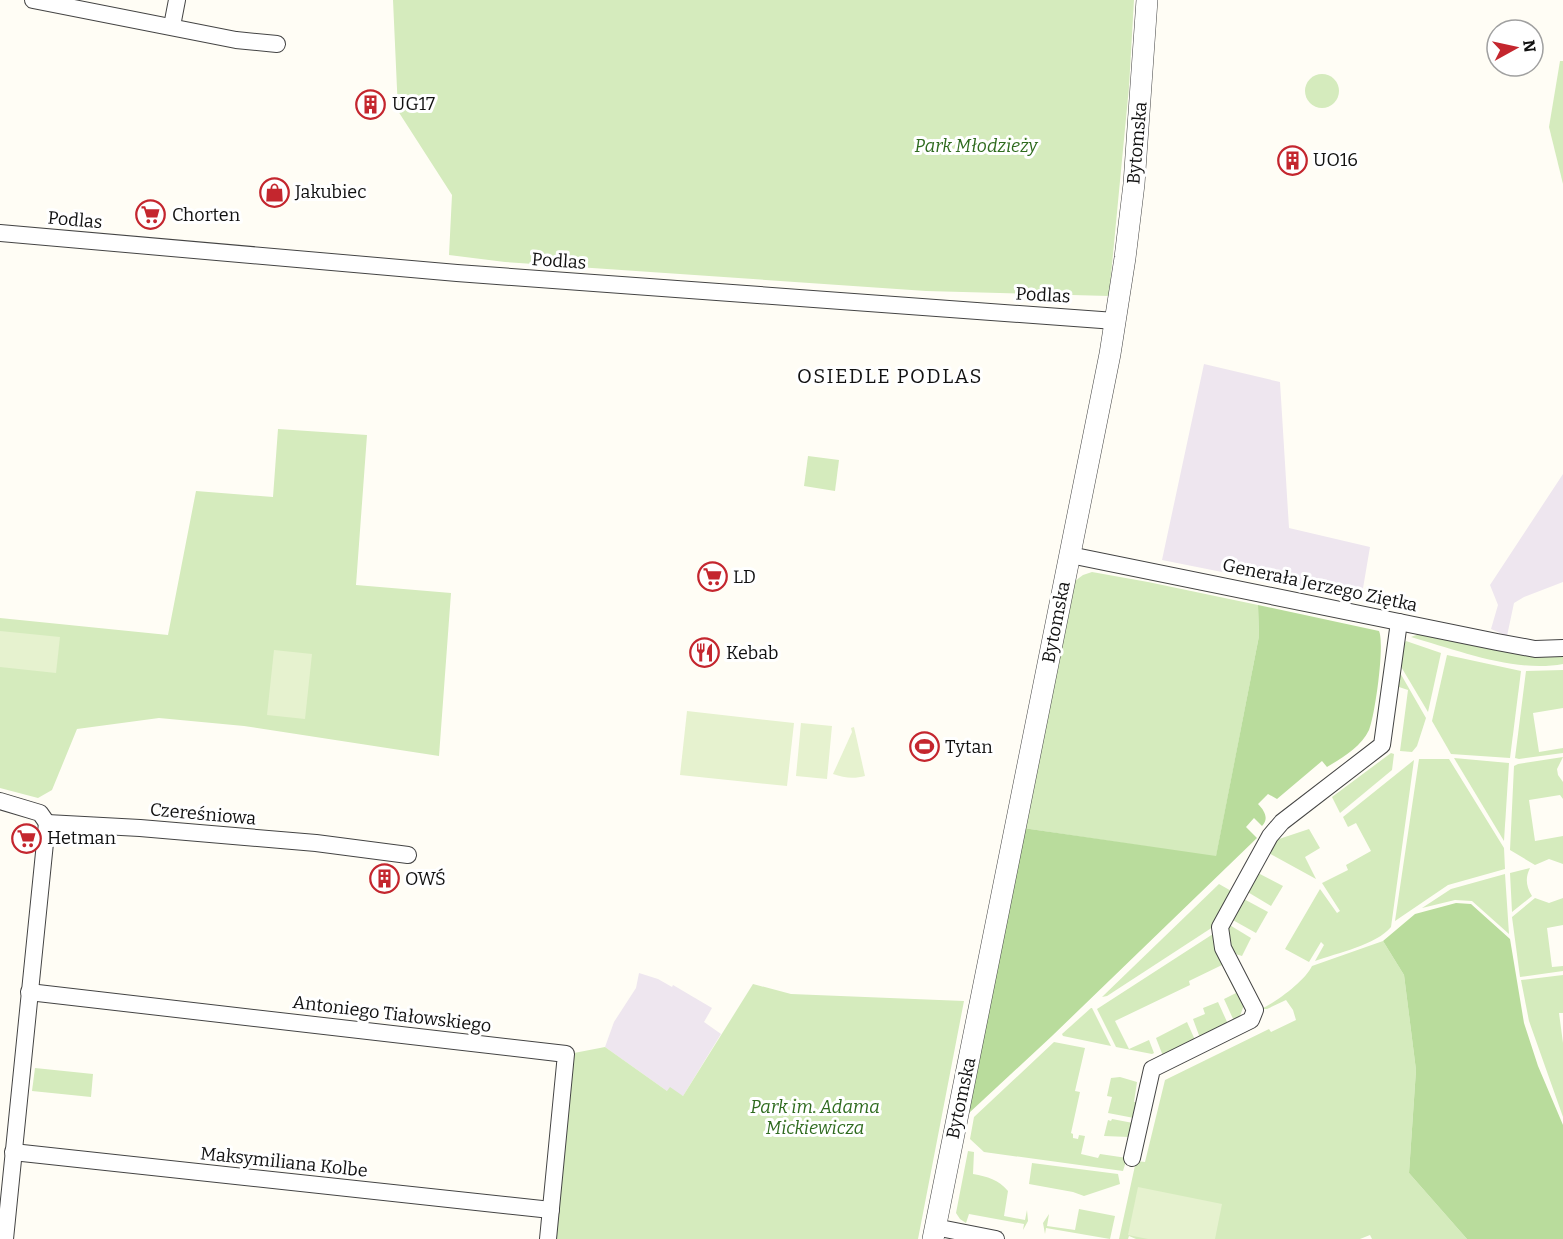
<svg xmlns="http://www.w3.org/2000/svg" width="1563" height="1239" viewBox="0 0 1563 1239" font-family="Bitter,serif">
  <rect width="100%" height="100%" fill="#fffdf5"/>
  <g fill="#eee6ef">
    <polygon points="1204,364 1280,382 1289,528 1370,547 1361,600 1162,560"/>
    <polygon points="1563,474 1563,582 1524,597 1514,603 1507,636 1491,629 1498,605 1490,585"/>
    <polygon points="639,973 658,979 672,987 673,985 712,1008 704,1022 721,1034 683,1096 667,1091 605,1047 614,1022 636,988"/>
  </g>
  <g fill="#d5ebbd">
    <polygon points="393,0 1134,0 1129,87 1109,296 926,291 505,262 449,255 452,195 398,111"/>
    <polygon points="1560,61 1563,61 1563,184 1549,127"/>
    <circle cx="1322" cy="91" r="17"/>
    <polygon points="278,429 367,435 356,585 451,593 439,756 244,726 159,718 77,729 52,790 38,798 0,788 0,618 168,635 196,491 273,497"/>
    <polygon points="808,456 839,460 835,491 804,486"/>
    <polygon points="1092,572 1148,582 1258,605 1259,636 1216,857 1023,828 1071,584 1083,575"/>
    <path d="M1422 633 1563 654V664C1515 673 1457 650 1411 637Z"/>
    <polygon points="1406,641 1441,653 1428,712 1400,665 1402,647"/>
    <polygon points="1447,655 1521,671 1510,758 1451,754 1432,721"/>
    <polygon points="1563,670 1563,708 1533,713 1539,752 1563,748 1563,753 1519,759 1515,758 1526,671"/>
    <polygon points="1399,671 1426,718 1417,746 1412,752 1400,751 1408,690 1399,687 1397,683"/>
    <polygon points="1391,753 1394,754 1392,770 1340,813 1332,797"/>
    <polygon points="1563,757 1557,769 1558,775 1563,782 1563,799 1560,795 1529,800 1535,841 1563,836 1563,864 1549,859 1535,865 1510,850 1514,766 1518,764"/>
    <polygon points="1454,758 1509,763 1504,841"/>
    <polygon points="1419,759 1449,759 1504,848 1505,869 1448,885 1395,921"/>
    <path d="M1414 760 1391 927C1376 945 1337 953 1315 961L1324 945 1321 942 1309 962 1285 949 1320 889 1337 913 1340 911 1322 883 1348 870 1346 865 1371 851 1356 823 1348 827 1343 817Z"/>
    <polygon points="1309,829 1320,848 1305,857 1316,879 1267,852 1273,841"/>
    <path d="M1530 868C1525 878 1526 886 1532 896L1512 912 1510 873Z"/>
    <polygon points="1256,872 1283,886 1271,906 1246,891"/>
    <polygon points="1505,874 1509,934 1472,901 1455,900 1422,908 1451,889"/>
    <polygon points="1219,884 1233,892 1216,925 1107,996 1102,997"/>
    <polygon points="1242,898 1268,912 1256,933 1231,919"/>
    <polygon points="1535,898 1549,903 1563,898 1563,925 1547,928 1552,967 1563,966 1563,971 1520,977 1512,917"/>
    <polygon points="1228,924 1251,938 1242,956 1232,953 1226,940"/>
    <polygon points="1213,934 1244,1005 1240,1016 1234,1021 1224,999 1236,993 1222,965 1189,981 1190,985 1115,1021 1129,1049 1149,1040 1154,1053 1152,1054 1116,1047 1097,1009"/>
    <path d="M1383 941 1404 975 1416 1070 1409 1173 1467 1239H1372L1370 1235 1360 1239H1136L1129 1236 1128 1239H1119L1136 1161 1145 1162 1165 1080 1269 1029 1271 1032 1296 1020 1293 1010 1286 1000 1267 1009H1261C1275 1003 1305 981 1312 966Z"/>
    <polygon points="1563,975 1563,1013 1559,1013 1563,1043 1563,1117 1529,1021 1521,980"/>
    <polygon points="753,984 791,994 964,1001 918,1239 555,1239 574,1053 605,1047 667,1091 670,1087 683,1096"/>
    <polygon points="1218,1002 1228,1024 1200,1038 1193,1019 1205,1014 1203,1008"/>
    <polygon points="1091,1008 1092,1008 1111,1046 1063,1036 1062,1034"/>
    <polygon points="1187,1022 1195,1040 1163,1056 1156,1038"/>
    <polygon points="1054,1042 1085,1048 1075,1091 1080,1092 1071,1133 1073,1134 1073,1138 1078,1139 1079,1135 1085,1136 1081,1154 1098,1158 1100,1154 1127,1158 1123,1171 984,1152 970,1139 974,1117"/>
    <polygon points="35,1068 93,1074 91,1097 32,1091"/>
    <polygon points="1120,1077 1137,1082 1134,1102 1137,1102 1134,1118 1108,1113 1112,1097 1107,1096 1111,1078"/>
    <polygon points="1112,1119 1133,1123 1129,1137 1104,1136 1108,1120 1111,1121"/>
    <path d="M968 1151 974 1152 973 1174C988 1177 998 1179 1008 1191L1004 1216 1025 1220 1027 1210 1028 1221 1023 1230 1024 1224 969 1214 966 1223 960 1219 956 1213Z"/>
    <polygon points="1032,1163 1118,1174 1120,1184 1084,1196 1073,1192 1029,1184"/>
    <polygon points="1079,1209 1115,1216 1110,1239 1046,1228 1045,1234 1043,1223 1049,1214 1047,1226 1075,1230"/>
  </g>
  <g fill="#b9dc9c">
    <path d="M1258 605 1379 631C1385 644 1375 716 1369 730 1361 747 1342 758 1327 767L1322 761 1277 799 1268 794 1258 804C1265 811 1269 819 1262 826L1254 818 1246 827 1257 838 1052 1036 969 1113H966L1023 828 1216 856 1259 636Z"/>
    <polygon points="1456,903 1471,904 1510,939 1524,1023 1538,1066 1563,1125 1563,1239 1467,1239 1409,1173 1416,1070 1404,975 1383,941 1415,914"/>
  </g>
  <g fill="#e6f2cf">
    <polygon points="0,631 60,637 56,673 0,667"/>
    <polygon points="274,650 312,654 305,719 267,715"/>
    <polygon points="687,711 794,723 787,786 680,775"/>
    <polygon points="801,723 832,726 827,779 796,776"/>
    <path d="M854 727 865 776C854 779 844 778 833 774L852 732 851 728Z"/>
    <polygon points="1138,1187 1222,1204 1215,1239 1148,1239 1128,1235"/>
  </g>
  <g fill="none" stroke-linecap="round" stroke-linejoin="round">
    <defs>
      <g id="minor">
        <polyline points="33,0 236,40 277,44"/>
        <polyline points="172,26 177,0"/>
        <polyline points="0,233 457,273 1115,321"/>
        <polyline points="1070,555 1497,642 1535,649 1563,648"/>
        <polyline points="0,801 40,813 47,823"/>
        <polyline points="47,823 140,828 316,843 408,855"/>
        <polyline points="29,992 566,1054 548,1239"/>
        <polyline points="13,1152 551,1210"/>
        <polyline points="1132,1158 1152,1069 1251,1020 1255,1010 1223,948 1220,927 1270,836 1282,822 1382,745 1399,622"/>
        <polyline points="935,1227 996,1239"/>
        <polyline points="5,1239 47,823"/>
      </g>
      <polyline id="tertiary" points="933,1239 1110,354 1125,258 1134,184 1147,0"/>
    </defs>
    <use href="#minor" stroke="#444" stroke-width="18"/>
    <use href="#tertiary" stroke="#444" stroke-width="22"/>
    <use href="#minor" stroke="#fff" stroke-width="16"/>
    <use href="#tertiary" stroke="#fff" stroke-width="21"/>
  </g>
  <defs>
    <symbol id="building-ring" viewBox="-11 -11 22 22"><circle r="9.5" fill="#fff" stroke="#c4262e" stroke-width="1.5"/><path d="M-4-6H4V6H1V3H-1V6H-4ZM-2.5-4.3h1.7v1.8h-1.7ZM.8-4.3h1.7v1.8H.8ZM-2.5-1h1.7V.8h-1.7ZM.8-1h1.7V.8H.8Z" fill="#c4262e"/></symbol>
    <symbol id="shop-ring" viewBox="-11 -11 22 22"><circle r="9.5" fill="#fff" stroke="#c4262e" stroke-width="1.5"/><path d="M-5-2.5h2.3a2.7 3.5 0 0 1 5.4 0H5L5.5 6h-11ZM-1.5-2.5h3a1.5 2.3 0 0 0-3 0Z" fill="#c4262e"/></symbol>
    <symbol id="supermarket-ring" viewBox="-11 -11 22 22"><circle r="9.5" fill="#fff" stroke="#c4262e" stroke-width="1.5"/><path d="M-6-5.5h2.5l.6 2H6L4.5 2H-2.5L-4.4-4H-6ZM-1.5 3.2a1.3 1.3 0 1 0 .1 0ZM3 3.2a1.3 1.3 0 1 0 .1 0Z" fill="#c4262e"/></symbol>
    <symbol id="restaurant-ring" viewBox="-11 -11 22 22"><circle r="9.5" fill="#fff" stroke="#c4262e" stroke-width="1.5"/><path d="M-5-6h1v4h1v-4h1v4h1v-4h1v5L-1.5 .5V6h-2V.5L-5-1ZM5-6V6H3V1.5H1.5Q1.5-4 5-6Z" fill="#c4262e"/></symbol>
    <symbol id="stadium-ring" viewBox="-11 -11 22 22"><circle r="9.5" fill="#fff" stroke="#c4262e" stroke-width="1.5"/><path d="M0-5a6.5 5 0 1 0 0 10a6.5 5 0 1 0 0-10ZM-3.5-1.8h7v3.6h-7Z" fill="#c4262e"/></symbol>
  </defs>
  <g fill-rule="evenodd">
    <use href="#building-ring" x="354" y="88" width="33" height="33"/>
    <use href="#building-ring" x="1276" y="144" width="33" height="33"/>
    <use href="#shop-ring" x="258" y="176" width="33" height="33"/>
    <use href="#supermarket-ring" x="134" y="198" width="33" height="33"/>
    <use href="#supermarket-ring" x="696" y="560" width="33" height="33"/>
    <use href="#restaurant-ring" x="688" y="636" width="33" height="33"/>
    <use href="#stadium-ring" x="908" y="730" width="33" height="33"/>
    <use href="#supermarket-ring" x="10" y="822" width="33" height="33"/>
    <use href="#building-ring" x="368" y="862" width="33" height="33"/>
  </g>
  <g text-anchor="middle" dominant-baseline="central" stroke-width="6" stroke-linejoin="round" paint-order="stroke">
    <g font-size="18" fill="#111" stroke="#fff" text-anchor="start">
      <text x="392" y="104">UG17</text>
      <text x="1313" y="160">UO16</text>
      <text x="295" y="192">Jakubiec</text>
      <text x="172" y="215">Chorten</text>
      <text x="733" y="577">LD</text>
      <text x="726" y="653">Kebab</text>
      <text x="945" y="747">Tytan</text>
      <text x="47" y="838">Hetman</text>
      <text x="405" y="879">OWŚ</text>
    </g>
    <g font-size="18" fill="#111" stroke="#fff">
      <text transform="translate(1137 143) rotate(-85)">Bytomska</text>
      <text transform="translate(75 220) rotate(5)">Podlas</text>
      <text transform="translate(559 261) rotate(4)">Podlas</text>
      <text transform="translate(1043 295) rotate(3)">Podlas</text>
      <text transform="translate(1320 585) rotate(12)">Generała Jerzego Ziętka</text>
      <text transform="translate(1056 622) rotate(-79)">Bytomska</text>
      <text transform="translate(203 814) rotate(5)">Czereśniowa</text>
      <text transform="translate(392 1014) rotate(7)">Antoniego Tiałowskiego</text>
      <text transform="translate(961 1098) rotate(-78)">Bytomska</text>
      <text transform="translate(284 1162) rotate(6)">Maksymiliana Kolbe</text>
    </g>
    <g font-size="18" font-style="italic" fill="#2f6b1f" stroke="#fff">
      <text x="976" y="146">Park Młodzieży</text>
      <text x="815" y="1107">Park im. Adama<tspan x="815" dy="21">Mickiewicza</tspan></text>
    </g>
    <g font-size="20" letter-spacing="1.5" fill="#111" stroke="#fff">
      <text x="890" y="376">OSIEDLE PODLAS</text>
    </g>
  </g>
  <g transform="translate(1515 48) rotate(82)"><circle r="28" fill="#ffffff" stroke="#a0a0a0" stroke-width="1.5"/>
  <path d="M0-4.5L10 22L0 15L-10 22Z" fill="#c4262e"/>
  <text y="-9" font-size="16" font-weight="bold" text-anchor="middle" fill="#111111">N</text>
  </g>
</svg>
